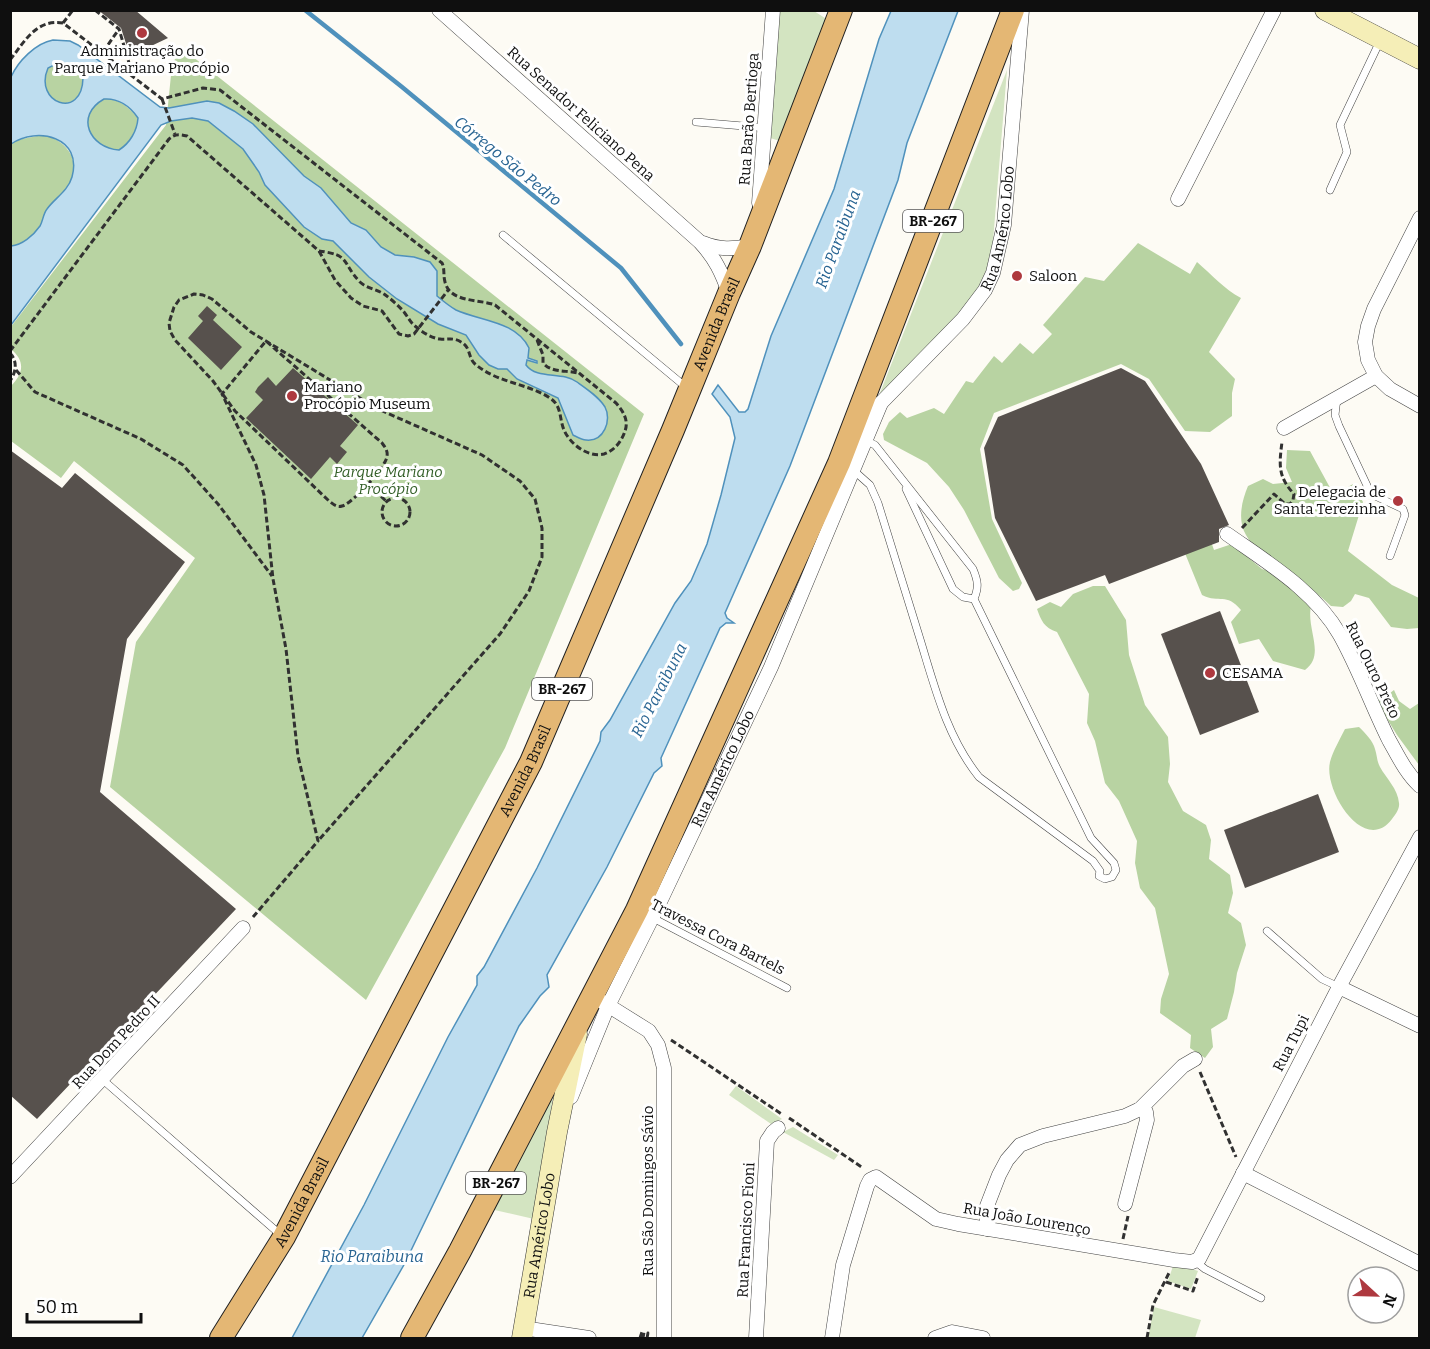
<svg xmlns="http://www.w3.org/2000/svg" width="1430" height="1349" viewBox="0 0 1430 1349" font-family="Bitter,serif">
  <rect width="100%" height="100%" fill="#fdfbf4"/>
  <g fill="#d3e4c1">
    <polygon points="779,11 814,11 828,20 780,141 770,138"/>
    <polygon points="1007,70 993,241 990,262 977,291 964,309 876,403"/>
    <polygon points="555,1084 534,1219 490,1209"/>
    <polygon points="736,1086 782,1119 771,1124 729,1095"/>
    <polygon points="793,1127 838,1155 834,1160 783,1132"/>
    <polygon points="1174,1263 1198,1271 1191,1289 1168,1281"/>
    <polygon points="1154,1307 1201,1320 1195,1338 1148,1338"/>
  </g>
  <g fill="#b8d3a2">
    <path d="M183 49 644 414 505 748 366 1000 110 787 136 642 195 558 74 461 61 478 11 441V386C24 373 25 361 11 349L10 328 166 125 172 65 177 55Z"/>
    <path d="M60 62 74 66 83 78C81 121 33 103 48 68Z"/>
    <path d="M104 99C118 98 129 107 138 118 137 131 130 143 119 150 90 148 74 116 104 99Z"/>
    <path d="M42 135C65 139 82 159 70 183 65 193 55 200 48 208 44 213 44 220 41 225 34 236 22 245 11 246V144L17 140Z"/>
    <path d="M1138 243 1190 274 1197 262C1212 275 1224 289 1241 298L1209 352 1235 379 1232 393V416L1210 432 1185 431 1149 379 1121 364 994 413 980 449 992 519 1022 583 1019 589 1013 591 999 578 964 510 949 487 927 463 884 440 883 434 889 422 900 412 907 418 934 408 944 414 966 381 973 383 994 356 1002 363 1020 343 1033 354 1052 334 1043 325 1085 277 1104 281Z"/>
    <path d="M1287 450 1310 451 1334 495 1353 484 1363 502 1348 551 1392 585 1419 598V628L1407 629 1391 627 1369 598 1355 594 1351 601 1343 607 1331 606C1309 583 1260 560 1246 535 1237 520 1242 500 1248 486L1263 479 1273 484 1292 482 1286 468Z"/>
    <path d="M1208 533 1214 550 1232 544 1262 569 1275 573 1311 606C1306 629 1326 655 1305 670L1273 661 1259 639 1239 644 1231 622 1241 610C1226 592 1220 604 1202 595L1180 541Z"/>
    <path d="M1093 586H1105L1126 620 1129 655 1145 705 1168 737 1170 764 1168 782 1183 811 1206 825 1211 840 1209 859 1230 875 1233 893 1228 913 1241 923 1246 945 1237 973 1234 992 1227 1019 1211 1029 1213 1047 1205 1058 1190 1048 1191 1035 1160 1013 1161 999 1169 974 1155 908 1140 888 1135 863 1137 841 1119 801 1105 783 1095 741 1087 723 1089 694 1057 632C1044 628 1041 620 1037 609L1050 602 1061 607 1073 594Z"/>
    <polygon points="1394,690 1399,701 1410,709 1419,703 1419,765 1397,735 1373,696 1385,697"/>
    <path d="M1359 727C1365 733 1373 741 1375 749 1377 755 1377 762 1380 767 1386 778 1398 789 1399 803 1400 809 1395 815 1392 819 1364 856 1323 790 1330 762 1333 751 1340 739 1345 729Z"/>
  </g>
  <g fill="#beddef" stroke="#4f91bc" stroke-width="1.5" fill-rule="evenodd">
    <polygon points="891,11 958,11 907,143 898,180 790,466 725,613 727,618 734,623 726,623 720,628 661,758 662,766 654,773 607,867 547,975 549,987 540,996 519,1026 405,1263 362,1338 292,1338 364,1205 448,1037 477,985 477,976 484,967 537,868 600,741 601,732 610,720 675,603 691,581 707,544 721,495 735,438 730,417 712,394 718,385 739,412 745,412 748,409 771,336 834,189 879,39"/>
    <path d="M53 40 70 41 78 45 160 107 169 108 207 101 219 103 234 111 253 124 304 176 321 188 351 223 366 230 381 247 395 255 414 257 430 262 437 271V296C443 301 449 306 456 310 480 321 516 321 529 348L528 358 537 361V363L527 360 526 365C537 380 562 371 577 382 587 389 599 397 605 407 612 420 604 442 586 440 582 440 577 437 573 435L558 398 517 379 507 369H498L489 365 479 355 466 335 438 324 397 299 369 277 333 241 322 239 304 227 265 185 259 172 243 149 208 121 192 118 171 121 161 125 11 325V246C22 245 33 236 40 226 43 221 43 214 47 209 55 198 68 191 72 177 83 137 37 126 11 144 10 132 8 85 11 77 18 61 36 43 53 40ZM60 62 74 66 83 78C82 121 33 103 48 68ZM104 99C118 98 130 106 138 118 137 131 130 143 119 150 90 148 74 116 104 99Z"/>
  </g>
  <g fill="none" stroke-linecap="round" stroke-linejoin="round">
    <polyline stroke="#4f91bc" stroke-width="4.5" points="305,10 402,87 621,268 681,344"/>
  </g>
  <g fill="#57514d">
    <polygon points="98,10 135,10 168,38 130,56 121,28"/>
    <polygon points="207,306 217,315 213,320 242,347 221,370 188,338 203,321 198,316"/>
    <polygon points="293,368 358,425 340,446 347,452 337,464 330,457 311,479 246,418 263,400 255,392 258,387 268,377 276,386"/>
    <polygon points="1121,368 1145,381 1201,464 1229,525 1219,529 1219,542 1109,584 1105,575 1036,601 995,518 984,448 998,417"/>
    <polygon points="10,450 62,488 75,473 185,562 127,639 100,792 236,909 37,1119 10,1095"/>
    <polygon points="1220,611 1259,712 1200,735 1161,634"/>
    <polygon points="1318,794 1339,852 1245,888 1224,830"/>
  </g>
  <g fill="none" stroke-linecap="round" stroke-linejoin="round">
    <defs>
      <g id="service">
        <polyline points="696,122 766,128"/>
        <polyline points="1330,190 1347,152 1340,125 1380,41"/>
        <polyline points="503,235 687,388"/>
        <polyline points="1337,398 1335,415 1339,426 1371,494 1403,509 1405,515 1390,556"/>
        <path d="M852 469 870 485 878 503C892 548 906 594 920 639 935 688 947 737 979 777L1093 861 1100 871 1099 876 1105 879 1112 877 1116 870 1114 863 1091 838 974 599C979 587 978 581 973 569L875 445 865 440"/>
        <polyline points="906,489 953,589 963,597 974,599"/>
        <polyline points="651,917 787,988"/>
        <polyline points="1267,931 1322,979 1339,987"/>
        <polyline points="103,1080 282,1236"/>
        <polyline points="1196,1262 1205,1269 1261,1298"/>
      </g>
      <g id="minor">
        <path d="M439 10 700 242C715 258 722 273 729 293"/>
        <polyline points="1178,199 1274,10"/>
        <polyline points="759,203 773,10"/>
        <polyline points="1420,218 1374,309 1368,326 1365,342 1368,360 1376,376 1390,389 1420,406"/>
        <path d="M703 243C720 250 732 249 750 246"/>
        <path id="s1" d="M875 409 963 319 985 290 993 273 1004 225 1022 10"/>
        <polyline points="1284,428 1376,376"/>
        <path d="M1227 534C1268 563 1315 591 1340 635 1359 669 1372 706 1389 740 1398 756 1406 773 1420 786"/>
        <polyline points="1339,987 1420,1026"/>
        <polyline points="601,1001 649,1031 658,1045 664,1068 664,1338"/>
        <path id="s2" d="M571 1097 608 1006 658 906 771 667 881 403"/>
        <polyline points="1243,1173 1420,1264"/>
        <polyline points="10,1177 243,928"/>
        <polyline points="1125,1204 1147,1120 1146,1112 1140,1109"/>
        <polyline points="987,1229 987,1206 999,1175 1007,1160 1020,1145 1043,1136 1125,1116 1140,1109 1183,1066 1195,1059"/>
        <polyline points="523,1328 589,1338"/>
        <polyline points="756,1338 767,1141 773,1132 778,1128"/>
        <polyline points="832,1338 843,1265 867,1186 870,1180 876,1177 936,1219 958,1224 1174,1260 1192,1262 1199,1259 1339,987 1420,837"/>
        <polyline points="935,1338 952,1332 983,1338"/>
      </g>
      <g id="secondary">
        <polyline points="1325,10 1420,59"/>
        <path id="s3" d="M522 1338 557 1132 577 1034"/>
      </g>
      <g id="trunk">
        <path id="s4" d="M221 1338 284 1237 531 762 673 430 729 293 750 246 841 10"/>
        <polyline points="412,1338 460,1251 637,910 839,463 1013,10"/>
      </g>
    </defs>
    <use href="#service" stroke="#424242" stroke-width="8"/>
    <use href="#minor" stroke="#424242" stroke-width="15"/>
    <use href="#secondary" stroke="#313131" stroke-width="21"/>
    <use href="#trunk" stroke="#202020" stroke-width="24"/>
    <g stroke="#313131" stroke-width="3" stroke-dasharray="6 3" stroke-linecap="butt">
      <polyline points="95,10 119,29 132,73"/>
      <polyline points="63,23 73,10"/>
      <polyline points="103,52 119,29"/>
      <path d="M10 60C25 41 36 19 63 23L162 99 203 88 220 90 442 263C445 269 443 275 445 282 450 303 480 299 495 305L616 403C623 411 629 420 625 431 622 441 614 451 604 454 588 458 570 444 564 430 559 418 562 406 550 398 527 383 497 383 475 364 468 358 471 347 461 342 453 337 448 340 440 339 431 338 422 332 415 326 410 322 408 317 404 312 399 306 391 299 384 294 376 289 366 288 360 282 341 262 351 255 319 251L187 136C179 134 175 134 169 139L10 351"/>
      <polyline points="162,99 175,134"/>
      <polyline points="319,251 335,280 351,298 363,306 382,311 399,334 408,336 414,334 449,289"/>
      <path d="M537 340 543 355V363C552 373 565 370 578 373"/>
      <path d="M10 353C18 362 16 372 10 381"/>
      <polyline points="16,370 35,392 141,439 183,465 218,504 272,576"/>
      <polyline points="368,484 386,501"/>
      <circle cx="396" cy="512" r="14"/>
      <path d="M1242 528 1274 494 1285 504H1290L1293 500 1294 494C1278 477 1279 465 1282 442"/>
      <path d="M253 917 318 841 298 756 286 649 273 579 264 495 256 465 222 394 266 341 382 443C385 447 388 451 387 456 387 466 352 504 342 506 337 508 333 504 329 501L235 411 213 381 175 340 170 331 169 323 174 307 179 300 194 294 203 295 212 299 251 332 378 409 482 455 520 481 535 499 542 528V557L529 591 500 634 318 841"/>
      <polyline points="671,1040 783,1115"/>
      <polyline points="1200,1072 1236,1157"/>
      <polyline points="789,1118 863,1168"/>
      <polyline points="1123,1239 1128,1216"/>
      <polyline points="1166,1282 1193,1291 1198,1276"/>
      <polyline points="640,1338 642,1332 644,1332 643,1338"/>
      <polyline points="647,1338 648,1333 650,1334"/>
      <polyline points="1147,1338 1153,1305 1169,1273"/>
    </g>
    <use href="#service" stroke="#fff" stroke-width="7"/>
    <use href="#minor" stroke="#fff" stroke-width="14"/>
    <use href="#secondary" stroke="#f5eeb7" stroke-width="20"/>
    <use href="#trunk" stroke="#e4b774" stroke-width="22"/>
  </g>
  <g fill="#ae393f" stroke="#fff" stroke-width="2">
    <circle cx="142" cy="33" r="6"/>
    <circle cx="1017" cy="276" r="6"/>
    <circle cx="292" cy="396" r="6"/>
    <circle cx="1398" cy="501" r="6"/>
    <circle cx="1210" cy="673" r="6"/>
  </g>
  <g text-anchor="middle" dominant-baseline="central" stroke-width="6" stroke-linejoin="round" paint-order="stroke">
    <g fill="#fff" stroke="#575757" stroke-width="1.5">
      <rect x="903" y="210" width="60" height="22" rx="4.5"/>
      <rect x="532" y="678" width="60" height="22" rx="4.5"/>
      <rect x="466" y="1172" width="60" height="22" rx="4.5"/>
    </g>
    <g font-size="14" font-weight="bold" fill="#0f0f0f">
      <text x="933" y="221">BR-267</text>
      <text x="562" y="689">BR-267</text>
      <text x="496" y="1183">BR-267</text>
    </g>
    <g font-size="15" fill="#0f0f0f" stroke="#fff" text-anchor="start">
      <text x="142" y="51" text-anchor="middle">Administração do<tspan x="142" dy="17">Parque Mariano Procópio</tspan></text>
      <text x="1029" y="276">Saloon</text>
      <text x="304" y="387">Mariano<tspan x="304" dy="17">Procópio Museum</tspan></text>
      <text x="1386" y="492" text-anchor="end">Delegacia de<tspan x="1386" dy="17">Santa Terezinha</tspan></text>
      <text x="1222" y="673">CESAMA</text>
    </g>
    <g font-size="15" fill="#0f0f0f" stroke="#fff">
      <text transform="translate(581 114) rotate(42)">Rua Senador Feliciano Pena</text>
      <text transform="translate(749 119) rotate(-86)">Rua Barão Bertioga</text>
      <text stroke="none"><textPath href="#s1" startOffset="226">Rua Américo Lobo</textPath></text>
      <text stroke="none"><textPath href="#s4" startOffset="1130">Avenida Brasil</textPath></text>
      <text transform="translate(1373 670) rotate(64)">Rua Ouro Preto</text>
      <text stroke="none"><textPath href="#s2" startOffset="362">Rua Américo Lobo</textPath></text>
      <text stroke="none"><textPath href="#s4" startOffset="644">Avenida Brasil</textPath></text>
      <text transform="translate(718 937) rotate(27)">Travessa Cora Bartels</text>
      <text transform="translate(116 1042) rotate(-47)">Rua Dom Pedro II</text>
      <text transform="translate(1291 1043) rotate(-63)">Rua Tupi</text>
      <text transform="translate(648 1191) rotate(-90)">Rua São Domingos Sávio</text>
      <text stroke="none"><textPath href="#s4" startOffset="158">Avenida Brasil</textPath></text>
      <text transform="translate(1027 1219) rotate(10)">Rua João Lourenço</text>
      <text transform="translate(746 1230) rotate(-87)">Rua Francisco Fioni</text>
      <text stroke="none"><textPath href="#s3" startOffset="104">Rua Américo Lobo</textPath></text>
    </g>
    <g font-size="15" font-style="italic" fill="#335f28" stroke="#fff">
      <text x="388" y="472">Parque Mariano<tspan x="388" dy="17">Procópio</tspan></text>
    </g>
    <g font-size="16" font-style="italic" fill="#286492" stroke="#fff">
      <text transform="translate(508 161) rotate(39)">Córrego São Pedro</text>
      <text transform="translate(838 239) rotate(-70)">Rio Paraibuna</text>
      <text transform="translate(659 690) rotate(-63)">Rio Paraibuna</text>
      <text x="372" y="1256">Rio Paraibuna</text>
    </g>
  </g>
  <rect width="1430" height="1349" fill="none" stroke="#0f0f0f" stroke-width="24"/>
  <g transform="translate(1376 1295) rotate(112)"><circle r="28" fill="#ffffff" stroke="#9f9f9f" stroke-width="1.5"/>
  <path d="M0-4.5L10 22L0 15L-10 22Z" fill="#ae393f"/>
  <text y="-9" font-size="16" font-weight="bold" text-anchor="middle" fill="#0f0f0f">N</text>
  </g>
  <path d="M27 1313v9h114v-9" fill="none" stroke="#0f0f0f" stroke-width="3"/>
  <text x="36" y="1313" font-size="18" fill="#0f0f0f" stroke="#ffffff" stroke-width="4.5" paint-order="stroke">50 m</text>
</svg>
